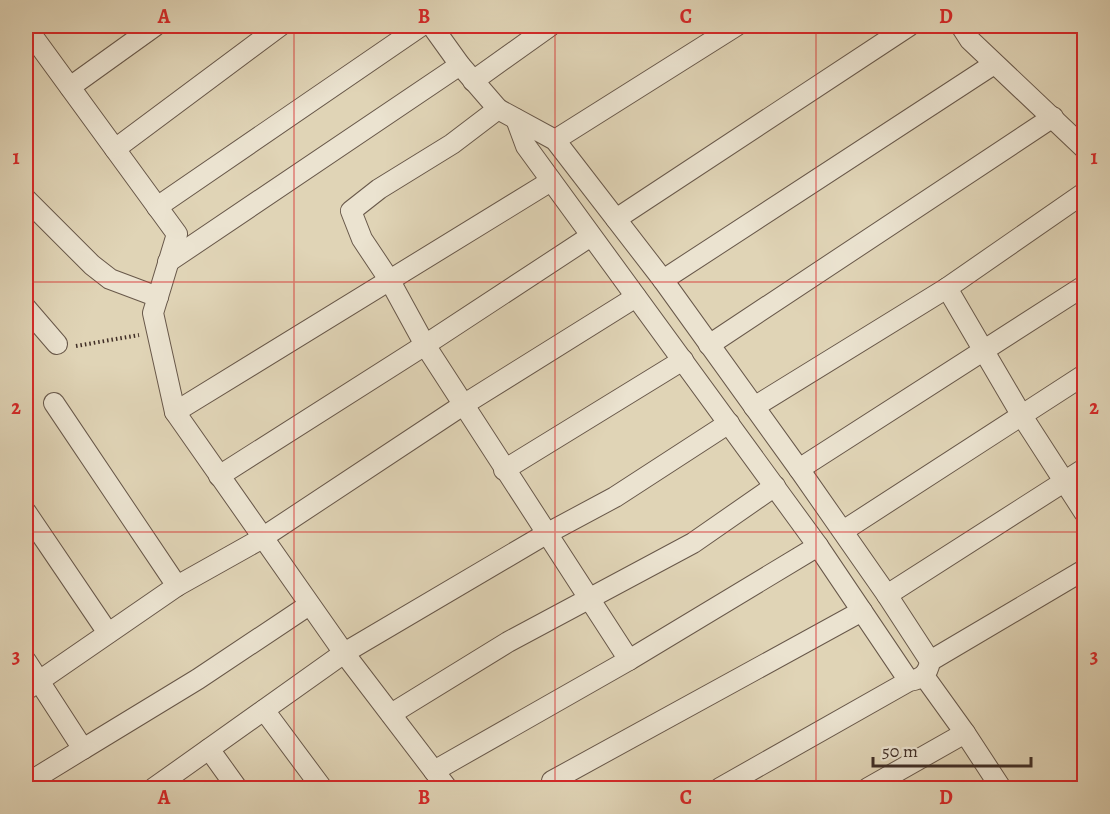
<svg xmlns="http://www.w3.org/2000/svg" width="1110" height="814" viewBox="0 0 1110 814" font-family="Alegreya,serif">
  <rect width="100%" height="100%" fill="#e0d4b6"/>
  <filter id="stains"><feTurbulence type="fractalNoise" baseFrequency=".00333" numOctaves="4"/><feColorMatrix values="0 0 0 0 .2 0 0 0 0 .09 0 0 0 0 .02 0 0 0 .5 -.17"/></filter>
  <radialGradient id="worn" r=".72"><stop offset=".6" stop-color="#630" stop-opacity="0"/><stop offset="1" stop-color="#630" stop-opacity=".3"/></radialGradient>
  <g fill="none" stroke-linecap="round" stroke-linejoin="round">
    <g stroke="#68584a" stroke-width="22">
      <g id="minor">
        <path d="M432,26L460,65L498,109L555,140L663,280L799,469L887,595L930,661C928,674 922,679 909,681L720,788"/>
        <polyline points="961,26 970,40 1084,148"/>
        <polyline points="26,27 177,234 153,313 175,412 344,653 447,788"/>
        <polyline points="473,81 550,26"/>
        <polyline points="70,87 155,26"/>
        <polyline points="498,109 452,144 379,189 351,211 362,239 390,281 425,345 629,660"/>
        <polyline points="516,119 526,146 818,546 909,681"/>
        <polyline points="555,140 736,26"/>
        <polyline points="115,149 280,26"/>
        <polyline points="26,199 92,265 110,279 158,297"/>
        <polyline points="157,207 421,26"/>
        <polyline points="616,219 909,26"/>
        <polyline points="168,262 460,65"/>
        <polyline points="663,280 994,64"/>
        <polyline points="947,288 1022,416 1084,512"/>
        <polyline points="26,308 57,344"/>
        <polyline points="709,345 1053,117"/>
        <polyline points="54,403 177,586"/>
        <polyline points="754,407 947,288 1084,193"/>
        <polyline points="175,412 551,181"/>
        <polyline points="799,469 1084,286"/>
        <polyline points="504,470 683,360"/>
        <polyline points="219,476 425,345 591,236"/>
        <polyline points="26,512 108,633"/>
        <polyline points="843,531 1084,375"/>
        <polyline points="887,595 1084,469"/>
        <polyline points="26,661 83,749 198,679 309,605"/>
        <polyline points="930,661 1084,570"/>
        <polyline points="924,676 965,733 1001,788"/>
        <polyline points="26,690 177,586 259,540 463,405 636,297"/>
        <polyline points="264,710 322,788"/>
        <polyline points="391,714 508,642 693,543 775,486"/>
        <polyline points="209,749 237,788"/>
        <polyline points="434,771 629,660 818,546"/>
        <polyline points="552,781 862,611"/>
        <polyline points="26,784 83,749"/>
        <polyline points="154,788 344,653 546,534 615,497 729,423"/>
        <polyline points="868,788 965,733"/>
      </g>
    </g>
    <polyline stroke="#402e26" stroke-width="4" stroke-dasharray="1.5 3" stroke-linecap="butt" points="76,346 139,335"/>
    <use href="#minor" stroke="#ebe3d0" stroke-width="20"/>
  </g>
  <path fill="none" stroke="#d62828" stroke-width="1.5" stroke-opacity="0.55" d="M294,26V788M555,26V788M816,26V788M26,282H1084M26,532H1084"/>
  <rect width="1110" height="814" fill="none" stroke="#e0d4b6" stroke-width="66"/>
  <path d="M873 757v9h158v-9" fill="none" stroke="#402e26" stroke-width="3"/>
  <text x="882" y="757" font-size="18" fill="#402e26" stroke="#ebe3d0" stroke-width="4.5" paint-order="stroke">50 m</text>
  <rect x="33" y="33" width="1044" height="748" fill="none" stroke="#d62828" stroke-width="2"/>
  <g font-size="20" text-anchor="middle" font-weight="bold" fill="#d62828">
    <text x="164" y="23">A</text>
    <text x="424" y="23">B</text>
    <text x="686" y="23">C</text>
    <text x="946" y="23">D</text>
    <text x="16" y="164">1</text>
    <text x="1094" y="164">1</text>
    <text x="16" y="414">2</text>
    <text x="1094" y="414">2</text>
    <text x="16" y="663">3</text>
    <text x="1094" y="663">3</text>
    <text x="164" y="804">A</text>
    <text x="424" y="804">B</text>
    <text x="686" y="804">C</text>
    <text x="946" y="804">D</text>
  </g>
  <rect width="100%" height="100%" filter="url(#stains)"/>
  <rect width="100%" height="100%" fill="url(#worn)"/>
</svg>
